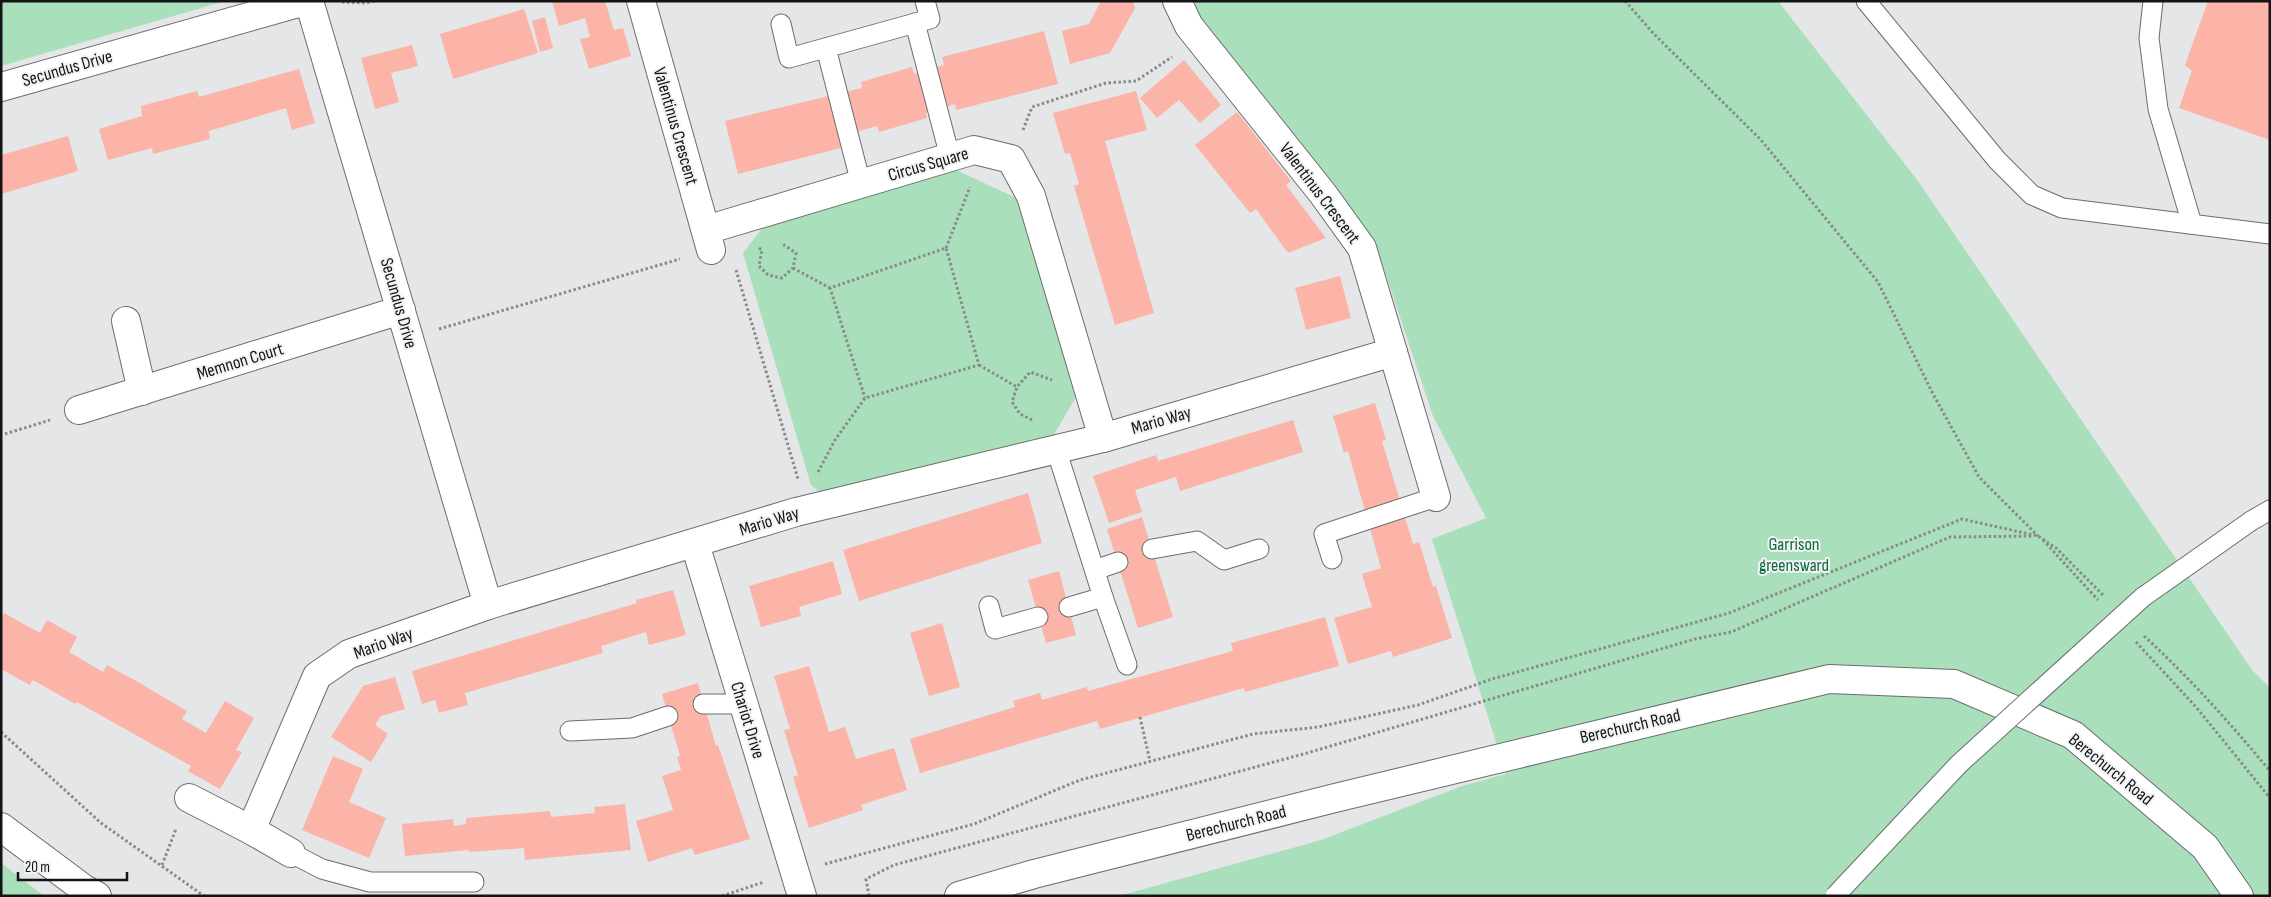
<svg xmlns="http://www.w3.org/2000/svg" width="2271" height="897" viewBox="0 0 2271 897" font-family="'Sofia Sans Condensed',sans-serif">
  <rect width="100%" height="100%" fill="#e4e6e7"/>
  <g fill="#a9dfba">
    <polygon points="1,1 225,1 1,66"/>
    <polygon points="1192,1 1778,1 1918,181 2252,670 2270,688 2270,896 1119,896 1321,840 1462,786 1506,774 1432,539 1486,518 1433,416 1377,248 1281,117 1202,22"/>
    <polygon points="954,169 1025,202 1079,392 1050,441 836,506 811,485 743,253 764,226"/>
    <polygon points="1,863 44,896 1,896"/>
  </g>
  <g fill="#fbb4a7">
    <polygon points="552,1 605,1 614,30 623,28 631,56 589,69 580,39 590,37 585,18 559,26"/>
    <polygon points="1101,1 1133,1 1135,8 1110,53 1070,64 1062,31 1089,24"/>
    <polygon points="2208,1 2270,1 2270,140 2179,108 2192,71 2185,65"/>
    <polygon points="524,9 538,53 453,79 440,34"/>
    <polygon points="545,17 553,48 540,52 532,21"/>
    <polygon points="1044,31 1058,84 956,110 955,104 926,113 927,118 879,132 877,126 838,137 841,148 738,174 725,121 862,88 861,82 912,67 914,74 944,65 942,57"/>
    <polygon points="412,45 418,66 391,73 399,102 375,109 361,58"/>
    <polygon points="1184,60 1221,105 1200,123 1179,100 1157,118 1140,98"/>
    <polygon points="299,69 315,123 292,130 286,108 209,131 210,139 153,154 152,148 108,160 99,129 142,116 141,106 197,91 199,97"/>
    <polygon points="1136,91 1147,130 1105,141 1154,313 1115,325 1074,186 1079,184 1070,153 1065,154 1053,113"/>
    <polygon points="1237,112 1291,181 1286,185 1326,238 1288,253 1256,209 1250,213 1195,145"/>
    <polygon points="68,136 78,171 1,194 1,155"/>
    <polygon points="1340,276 1351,318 1306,330 1295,288"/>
    <polygon points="1375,403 1386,440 1382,441 1413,544 1419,542 1433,587 1436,586 1452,638 1393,657 1391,651 1348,664 1334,618 1372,607 1362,574 1381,568 1348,451 1344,453 1333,416"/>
    <polygon points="1293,420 1303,452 1180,491 1176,477 1135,490 1142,512 1109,523 1093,476 1156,455 1158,461"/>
    <polygon points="1028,493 1042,543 859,601 843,550"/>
    <polygon points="1142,517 1173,617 1138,628 1107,529"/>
    <polygon points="833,561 842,594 799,607 801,616 761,627 749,586"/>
    <polygon points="1059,571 1076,635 1046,643 1028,580"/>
    <polygon points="673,590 686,635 649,645 646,632 601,646 603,653 465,693 468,705 439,713 435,700 422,704 412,671 637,603 636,600"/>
    <polygon points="4,613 40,633 47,620 77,637 69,652 103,672 107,665 138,682 187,711 182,719 206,733 225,701 254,718 236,750 242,752 220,789 188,771 191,766 77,702 75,704 33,680 30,685 1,669 1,619"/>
    <polygon points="1325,617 1339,666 1245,692 1244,688 1100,729 1097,721 920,773 910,739 1015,707 1013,701 1040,693 1042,700 1087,687 1088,691 1233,651 1231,643"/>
    <polygon points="942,623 960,687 929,696 910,633"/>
    <polygon points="809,666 829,732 845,727 856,759 894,748 907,790 861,805 863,810 809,828 793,777 798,775 784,730 790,729 774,676"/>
    <polygon points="395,677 405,709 381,716 375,725 388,734 371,762 331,737 363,686"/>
    <polygon points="698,683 716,746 718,745 750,839 695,855 692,848 648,862 636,821 673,810 662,776 681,770 677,757 680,756 662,694"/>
    <polygon points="333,756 363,769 349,802 386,818 369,858 302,830"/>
    <polygon points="625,804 631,850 525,860 524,848 469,852 469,850 405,856 402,824 453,819 454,826 466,824 466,818 550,811 551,817 595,813 594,807"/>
  </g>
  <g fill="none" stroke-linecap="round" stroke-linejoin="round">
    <g stroke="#6b6c6e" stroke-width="21">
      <g id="lane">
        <polyline points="1866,1 1997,160 2032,195 2062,208 2270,234"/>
        <polyline points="2153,1 2149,38 2158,109 2192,224"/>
        <polyline points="915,23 950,157"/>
        <polyline points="781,24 789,58 930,19 925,1"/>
        <polyline points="826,48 861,184"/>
        <polyline points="1056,449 1103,597 1069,607"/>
        <polyline points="2251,521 2270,510"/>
        <polyline points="1152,549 1197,541 1224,560 1259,549"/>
        <polyline points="1332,559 1324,534 1436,497"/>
        <polyline points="1095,570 1118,562"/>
        <polyline points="1103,597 1127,665"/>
        <polyline points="989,606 995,629 1038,617"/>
        <polyline points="703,704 743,704"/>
        <polyline points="570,731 632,728 668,716"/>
        <polyline points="291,853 322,869 370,882 474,882"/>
      </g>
    </g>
    <g stroke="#6b6c6e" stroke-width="30">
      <g id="street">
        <polyline points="309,1 488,605"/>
        <polyline points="641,1 711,250"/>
        <polyline points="1177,1 1189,26 1323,194 1362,248 1436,497"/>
        <polyline points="1,87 305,1"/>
        <polyline points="706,230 974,150 1011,159 1031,196 1103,438"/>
        <polyline points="126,321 142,391"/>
        <polyline points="79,410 401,310"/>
        <polyline points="695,544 802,896"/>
        <polyline points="189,798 251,830"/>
        <polyline points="291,853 251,830 317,676 349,654 488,605 796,512 1103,438 1393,352"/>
      </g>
    </g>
    <g stroke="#6b6c6e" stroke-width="30">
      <g id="secondary">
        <polyline points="1,827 84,889 97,896"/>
        <polyline points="959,896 1034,874 1335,798 1829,679 1954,684 2073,735 2205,847 2239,896"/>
      </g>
    </g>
    <g stroke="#888a8b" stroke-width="3" stroke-dasharray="2.5 2.5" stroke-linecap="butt">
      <polyline points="1625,1 1654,34 1761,140 1878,282 1933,394 1979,477 2038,536"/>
      <polyline points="342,2 366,3 374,1"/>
      <polyline points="1023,130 1032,107 1106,83 1136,81 1172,57"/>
      <polyline points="759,248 762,250 759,266 768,275 782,278 793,268 796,253 781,243"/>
      <polyline points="946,248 970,187"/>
      <polyline points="793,268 830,288"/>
      <polyline points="736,270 798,479"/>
      <polyline points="439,329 680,259"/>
      <polyline points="979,365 1017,387"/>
      <polyline points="1032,420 1020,414 1012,402 1017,387 1030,372 1052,380"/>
      <polyline points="5,434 50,420"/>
      <polyline points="818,472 835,440 865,398 979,365 946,248 830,288 865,398"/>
      <polyline points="2043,540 2098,600"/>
      <path d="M2144,636C2190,678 2230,723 2270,771"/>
      <polyline points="2136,642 2196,707 2270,798"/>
      <polyline points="1140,717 1150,761"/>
      <polyline points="1,732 101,823 204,896"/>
      <polyline points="825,864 974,824 1080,780 1129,767 1253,734 1318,727 1418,705 1492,679 1729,613 1962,519 2038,536 2056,548 2104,596"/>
      <polyline points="162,865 176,829"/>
      <polyline points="722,896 764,882"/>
      <polyline points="869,896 866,879 894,865 1307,753 1695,639 1731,632 1950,537 2033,536"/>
    </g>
    <use href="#lane" stroke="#fff" stroke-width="19"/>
    <use href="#street" stroke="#fff" stroke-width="28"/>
    <use href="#secondary" stroke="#fff" stroke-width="28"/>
    <g stroke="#6b6c6e" stroke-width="21" stroke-linecap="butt">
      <polyline id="lane-bridge" points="1835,896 1959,764 2143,597 2251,521"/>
    </g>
    <use href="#lane-bridge" stroke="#fff" stroke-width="19"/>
  </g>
  <g text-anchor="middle" stroke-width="4" stroke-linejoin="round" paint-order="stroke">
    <g font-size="18" fill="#141415" stroke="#f1f3f4">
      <text transform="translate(67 68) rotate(-16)" y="6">Secundus Drive</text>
      <text transform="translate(676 126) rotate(74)" y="6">Valentinus Crescent</text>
      <text transform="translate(928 164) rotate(-16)" y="6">Circus Square</text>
      <text transform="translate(1320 193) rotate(53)" y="6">Valentinus Crescent</text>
      <text transform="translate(399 303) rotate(74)" y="6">Secundus Drive</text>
      <text transform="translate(240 361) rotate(-17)" y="6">Memnon Court</text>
      <text transform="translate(1161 420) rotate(-16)" y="6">Mario Way</text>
      <text transform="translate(769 521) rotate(-17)" y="6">Mario Way</text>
      <text transform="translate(383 643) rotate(-20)" y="6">Mario Way</text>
      <text transform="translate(748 720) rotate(73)" y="6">Chariot Drive</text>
      <text transform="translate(1630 726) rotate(-13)" y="6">Berechurch Road</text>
      <text transform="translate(2111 769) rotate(39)" y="6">Berechurch Road</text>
      <text transform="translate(1236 823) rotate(-14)" y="6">Berechurch Road</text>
    </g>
    <g font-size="18" fill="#0c693b" stroke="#f1f3f4">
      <text x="1794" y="550">Garrison<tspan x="1794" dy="21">greensward</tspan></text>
    </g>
  </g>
  <rect width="2271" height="897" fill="none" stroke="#141415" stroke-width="5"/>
  <path d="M18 872v8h109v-8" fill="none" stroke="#141415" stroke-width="2.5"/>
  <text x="25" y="872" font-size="15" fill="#141415" stroke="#f1f3f4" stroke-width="4" paint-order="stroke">20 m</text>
</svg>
